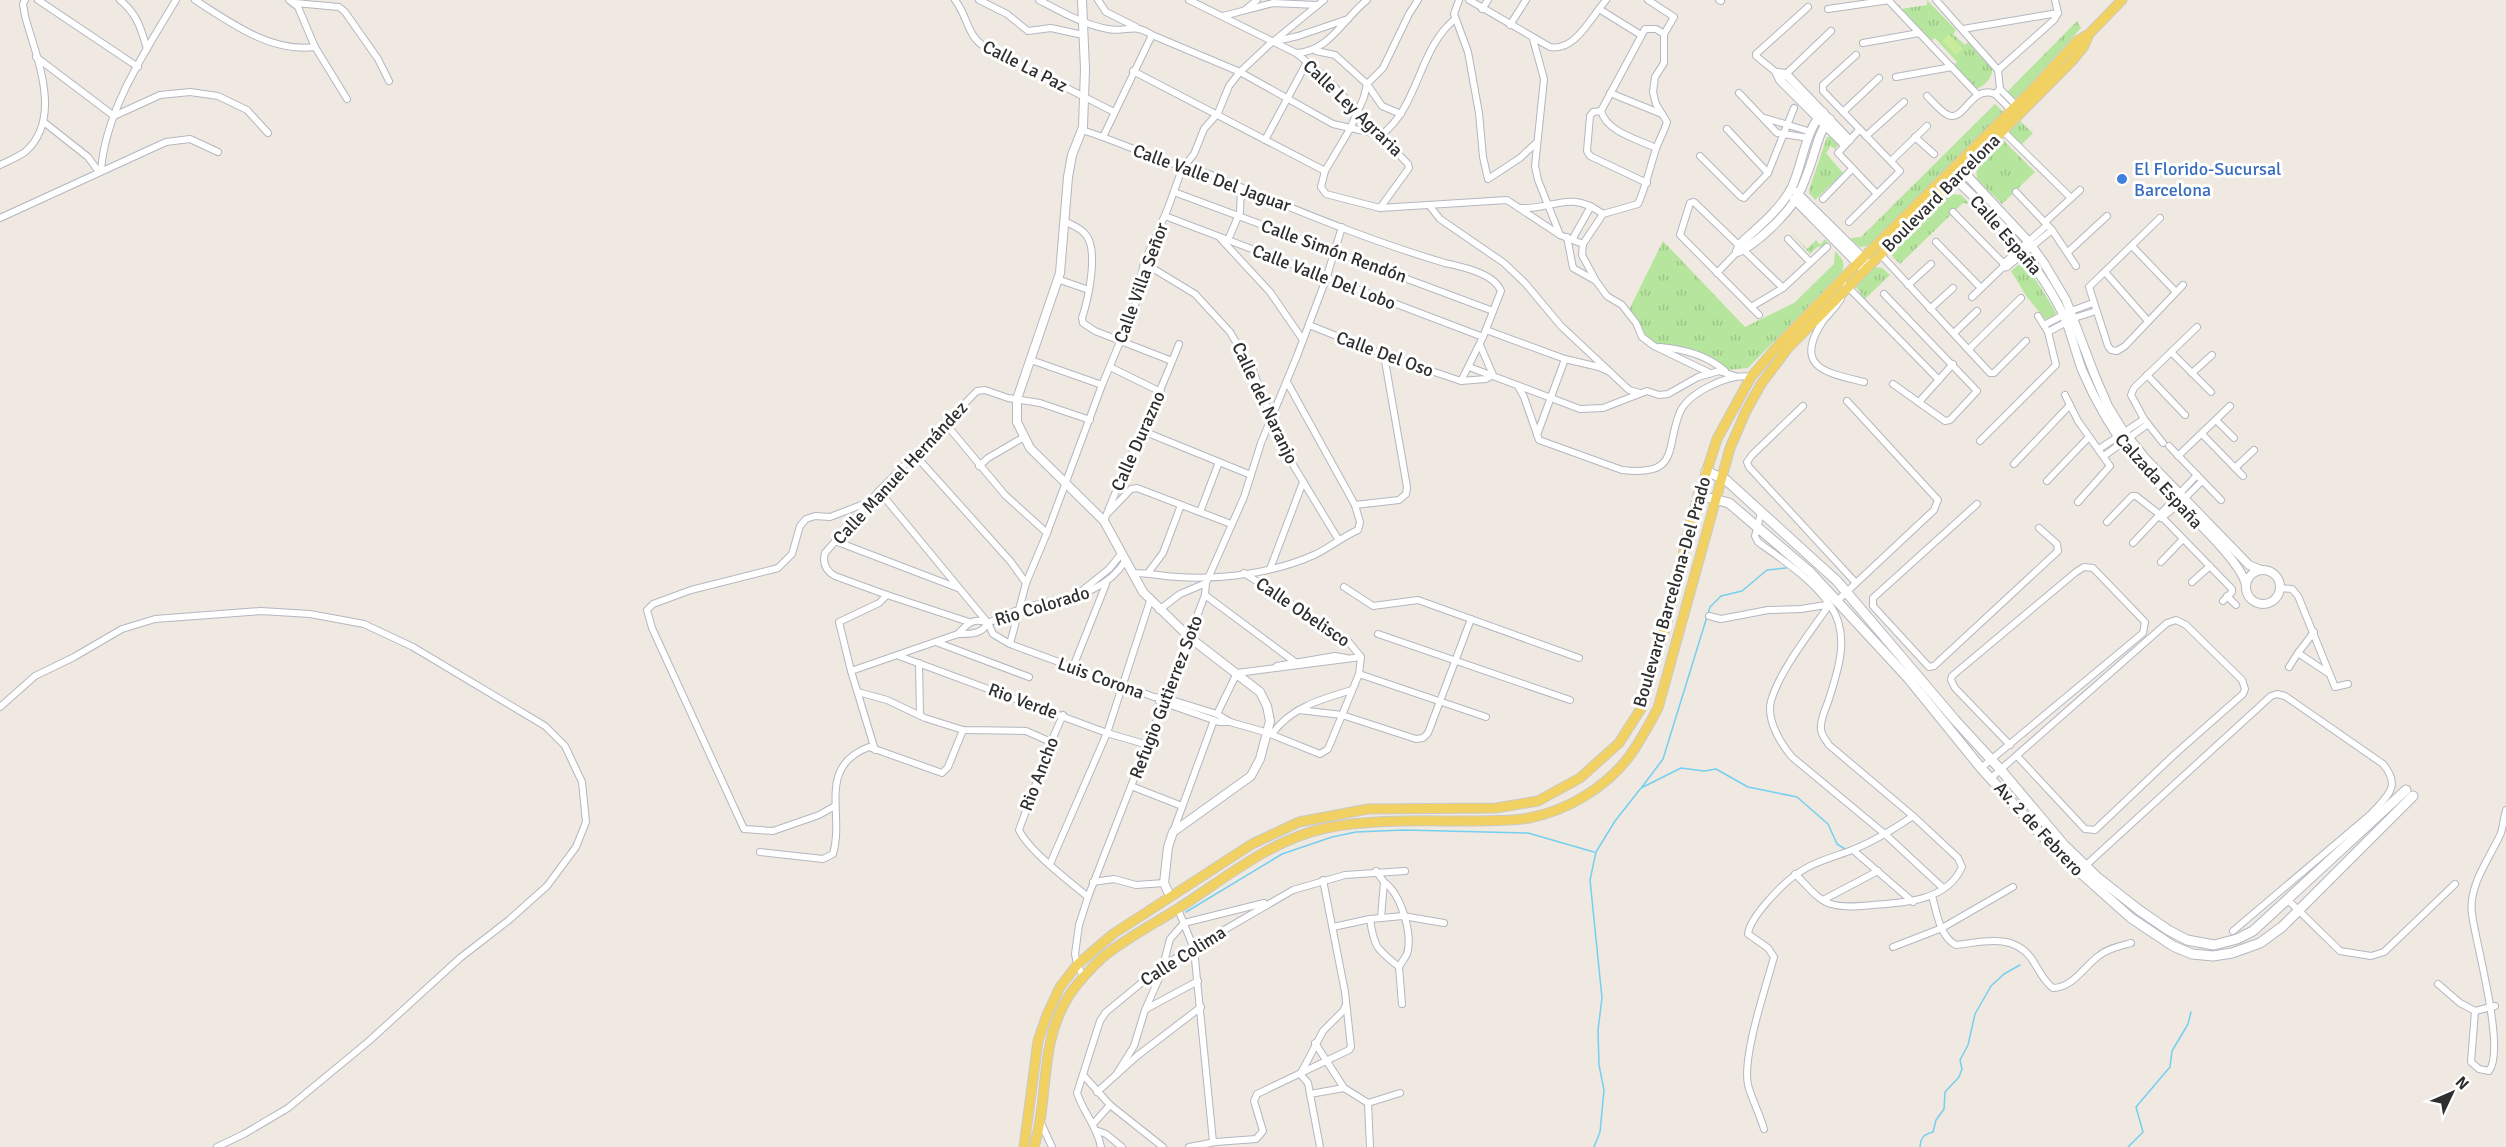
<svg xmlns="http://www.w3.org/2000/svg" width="2506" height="1147" viewBox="0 0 2506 1147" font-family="Signika,sans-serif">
  <defs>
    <pattern id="grass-tufts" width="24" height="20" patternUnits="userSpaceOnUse" patternTransform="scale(1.5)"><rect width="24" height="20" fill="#b6e59e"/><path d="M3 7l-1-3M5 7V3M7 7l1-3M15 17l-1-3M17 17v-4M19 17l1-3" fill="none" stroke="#9dc588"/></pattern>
  </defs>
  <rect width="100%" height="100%" fill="#efe9e1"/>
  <g fill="url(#grass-tufts)">
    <path d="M1927,0L1956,30L1953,34L1965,45L1968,42L1992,69C1993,78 1984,86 1976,89L1954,66L1957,62L1935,38L1931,41L1897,6L1900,5L1901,9L1927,5Z"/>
    <polygon points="2077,21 2081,28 2018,98 2014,99 2007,92"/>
    <polygon points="1995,104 2003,112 1868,246 1860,247 1852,240 1851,238 1861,237"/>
    <polygon points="2020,121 2033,133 2021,145 2009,132"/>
    <polygon points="1827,137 1832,137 1839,144 1835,149 1831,146 1826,153 1843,173 1815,200 1809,193 1810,187"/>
    <polygon points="2002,139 2035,172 2002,204 1977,179 1976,166"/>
    <polygon points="1949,194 1961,195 1970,204 1963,203 1900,264 1892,256 1893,248"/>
    <polygon points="1790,231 1807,249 1816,240 1820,245 1825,239 1828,242 1822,249 1818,246 1810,254"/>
    <path d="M1663,241L1745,327L1794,303L1834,264L1835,251C1842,259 1846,262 1842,272L1748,368L1727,370L1701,356L1654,346L1642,337L1628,312Z"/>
    <polygon points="2018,265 2027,266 2054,309 2056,314 2052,319 2046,320 2027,297 2011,271"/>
    <polygon points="1874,267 1882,268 1890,275 1865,299 1856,287"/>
  </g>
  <polygon fill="#c9ec9a" points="1949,34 1963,49 1956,55 1942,41"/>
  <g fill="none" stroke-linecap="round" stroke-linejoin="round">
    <g stroke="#75cff0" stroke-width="1.5">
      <polyline points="1642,787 1663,759 1710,607 1721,596 1742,591 1767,570 1786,568"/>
      <polyline points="1186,912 1282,854 1332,837 1356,832 1404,830 1528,833 1594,852"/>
      <polyline points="1594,1147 1600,1132 1604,1090 1599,1065 1598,1030 1602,998 1590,880 1596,852 1615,821 1641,788 1681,768 1704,771 1716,769 1748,787 1797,797 1828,824 1837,844 1845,849"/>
      <path d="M1920,1147C1921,1137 1923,1135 1933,1132L1936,1120L1944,1109L1945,1092L1959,1077L1962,1069L1960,1060L1968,1045L1975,1014L1991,986L2004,974L2020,965"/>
      <polyline points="2128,1147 2143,1132 2136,1107 2170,1067 2172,1051 2188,1024 2191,1012"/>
    </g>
    <g stroke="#b4b7c1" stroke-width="8">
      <g id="minor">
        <polyline points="38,0 138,67"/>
        <path d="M120,0C137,14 141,28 147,49"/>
        <path d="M195,0C231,23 271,53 315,47"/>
        <polyline points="289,0 298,7 315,47 347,99"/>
        <path d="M955,0C967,15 967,34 982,45L1114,112"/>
        <polyline points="979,0 1007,14 1028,31 1051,28 1083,35"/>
        <path d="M1039,0C1060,11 1084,25 1108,29C1127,33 1133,22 1152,35L1240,72L1333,124L1381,135C1419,107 1418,49 1455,19"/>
        <polyline points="1098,0 1106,12 1136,27"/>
        <path d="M1189,0L1296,53C1329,52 1343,19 1367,0"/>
        <path d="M1418,0L1409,14L1383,68L1367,84L1364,97L1350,129L1325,171L1321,187L1326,194L1380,208L1507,200L1560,235L1583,244L1603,214L1638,204C1646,186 1650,167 1656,149C1659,140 1664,132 1667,122L1656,104L1653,92L1655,77L1664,63V34L1656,29H1645L1601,111C1607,132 1637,139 1656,148"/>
        <polyline points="1459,0 1454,14 1468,52 1479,113 1483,157 1488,179 1520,158 1535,144"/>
        <path d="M1469,0L1550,47C1572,51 1587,25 1599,9L1641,35"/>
        <polyline points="1648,0 1674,17 1664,34"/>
        <polyline points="1719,0 1721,1"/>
        <polyline points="1888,0 1977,94"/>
        <polyline points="1936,0 1998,70"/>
        <polyline points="295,3 339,7 345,12 378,59 389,81"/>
        <polyline points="1246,9 1257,0"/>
        <polyline points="1482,9 1488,0"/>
        <polyline points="1599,9 1606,0"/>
        <polyline points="1828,9 1890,0"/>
        <polyline points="1223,16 1273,3 1317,5"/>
        <polyline points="1510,25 1526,0"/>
        <polyline points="1963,29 2058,13"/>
        <polyline points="1533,39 1544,79 1535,166 1538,180 1560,235"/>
        <polyline points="1275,40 1324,0"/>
        <polyline points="1863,43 1919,33"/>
        <polyline points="1316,51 1335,55 1367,84 1382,106 1401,114"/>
        <polyline points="1296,53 1323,75 1408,164 1409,168 1380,208"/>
        <polyline points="36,57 114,116 160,95 190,92 218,96 247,110 268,133"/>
        <polyline points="1133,71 1325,171"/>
        <polyline points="1777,73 1756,56 1756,54 1808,7"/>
        <polyline points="1783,77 1831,31"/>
        <polyline points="1896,77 1952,67"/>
        <polyline points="2000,89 2018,107"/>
        <polyline points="1610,93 1662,114"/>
        <polyline points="1739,93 1777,133 1809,138"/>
        <polyline points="1995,94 2013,112"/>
        <path d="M1927,96C1933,102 1941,112 1948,115C1964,123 1971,84 1995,94L2000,89L1998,70L2054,20L2058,13L2055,0"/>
        <polyline points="1601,111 1593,112 1590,116 1587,151 1590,156 1647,183"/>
        <polyline points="1843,112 1879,78"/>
        <polyline points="1765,118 1811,132"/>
        <polyline points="45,123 88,157 99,172"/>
        <polyline points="1727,129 1768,173"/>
        <path d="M1082,130C1124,143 1163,164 1206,173C1285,205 1363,239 1445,263C1462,267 1494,273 1501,291L1483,337L1461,381"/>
        <polyline points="1859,130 1838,153 1876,193"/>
        <polyline points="2003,131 2071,198"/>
        <polyline points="1866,136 1904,102"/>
        <polyline points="1103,137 1152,35"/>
        <polyline points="1915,137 1934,154"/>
        <polyline points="1265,140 1307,62"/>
        <polyline points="1700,156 1741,197 1744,198 1768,173 1794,108"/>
        <polyline points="1892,160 1927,126"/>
        <path d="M0,165C8,161 18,157 25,152C64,118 36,57 25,16L23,4L25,0"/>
        <path d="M101,170C106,109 145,52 176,0"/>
        <polyline points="1174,192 1493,311"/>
        <polyline points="2016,192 2052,230 2076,266"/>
        <polyline points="1823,199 1852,169"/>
        <polyline points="1429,205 1440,219 1504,263 1525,283 1561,326 1610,372"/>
        <path d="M1520,208C1555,210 1568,189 1603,214"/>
        <polyline points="1953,212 2007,267"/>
        <polyline points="1165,216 1483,337"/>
        <polyline points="0,218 166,142 190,139 218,152"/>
        <polyline points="2160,218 2089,287 2108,346 2111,350 2117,351 2125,346 2183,285"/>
        <path d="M1066,222C1072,225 1081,228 1086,235C1099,251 1088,300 1082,318L1083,323L1095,331L1172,361"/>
        <polyline points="1849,222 1900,171 1823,91 1823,85 1856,55"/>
        <polyline points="2045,222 2080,190"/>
        <polyline points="1567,237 1573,268 1596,281 1607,296 1622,305 1636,323 1642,337 1654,346 1710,373"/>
        <polyline points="1220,238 1270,292 1303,340"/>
        <polyline points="1788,239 1810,262"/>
        <polyline points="1228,240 1240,212 1241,188"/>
        <polyline points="1572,240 1591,206"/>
        <polyline points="1936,242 1981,288"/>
        <polyline points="1583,244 1582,255 1596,281"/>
        <polyline points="2132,246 2176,292"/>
        <polyline points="2068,252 2107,216"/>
        <polyline points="1880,254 1990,373 1994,373 2026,341"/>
        <polyline points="1144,263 1195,294 1230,332 1253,371 1284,450 1338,539"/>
        <polyline points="2003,264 2047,225"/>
        <polyline points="2105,272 2148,321"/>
        <polyline points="1717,273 1737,252"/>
        <polyline points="1057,279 1089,290"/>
        <polyline points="1846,285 1939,380"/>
        <polyline points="1908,285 1931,264"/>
        <polyline points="1884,294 1977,391 1950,420 1945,421 1893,384"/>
        <polyline points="1972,297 2002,268 2007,267 2052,230"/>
        <path d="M1841,299C1836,307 1829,314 1823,321C1792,368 1827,373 1864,382"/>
        <polyline points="1751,307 1783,288 1827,247"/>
        <polyline points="1930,309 1953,288"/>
        <polyline points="1759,315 1680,235 1690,203 1694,202 1783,288"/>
        <polyline points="1309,325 1384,355 1461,381 1486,379 1493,375 1480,345"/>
        <polyline points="2044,325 2071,311 2093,303"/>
        <polyline points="1486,330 1565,359 1599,367 1610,372 1629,390 1640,393"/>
        <polyline points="2048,332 2074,318 2096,311"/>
        <polyline points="1954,333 1977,311"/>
        <path d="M1660,347C1684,349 1707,355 1725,371"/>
        <polyline points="1969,349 2021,298"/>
        <polyline points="2171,352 2211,392"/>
        <polyline points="1031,360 1102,385"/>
        <polyline points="1110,367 1161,392"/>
        <polyline points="1469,367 1580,409 1603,408 1647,391 1659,395 1668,394 1698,377 1719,371 1735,376"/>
        <polyline points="2192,373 2212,355"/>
        <polyline points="2147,375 2185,415"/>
        <path d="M1518,386L1524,397L1539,440L1622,470C1681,477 1665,447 1680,412C1689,392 1730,373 1751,377"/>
        <polyline points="2065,395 2078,421 2110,466 2078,502"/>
        <polyline points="1919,402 1953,364"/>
        <polyline points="1803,406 1752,455 1747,462 1749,467 1856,583"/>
        <polyline points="2216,420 2234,438"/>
        <polyline points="945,423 1005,495 1047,533"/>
        <polyline points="1143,431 1251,475"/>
        <polyline points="2202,434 2243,476"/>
        <polyline points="1537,435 1565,359"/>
        <polyline points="1980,441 2056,365 2048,332 2038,316"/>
        <polyline points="2163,443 2144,419 2131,395 2134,388 2197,327"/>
        <polyline points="2169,446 2221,500"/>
        <polyline points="2099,449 2144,419"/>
        <polyline points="915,455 1011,562 1026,583"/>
        <polyline points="2104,456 2148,424"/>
        <polyline points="2178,456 2230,406"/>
        <polyline points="2014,464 2070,405"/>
        <polyline points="979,466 988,458 1024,437"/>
        <polyline points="2235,468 2254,450"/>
        <polyline points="2047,481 2089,437"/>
        <polyline points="879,491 988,623 993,634 1010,644 1154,697 1165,698 1217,714 1230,722 1265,732 1320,754 1328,749 1359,674 1361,657 1347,640 1244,573"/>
        <polyline points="1977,504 1873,598 1873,606 1929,667 1934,666 2058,551 2057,544 2039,528"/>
        <polyline points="1355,505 1399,500 1406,494 1407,487 1384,355"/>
        <polyline points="1109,512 1131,489 1137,488 1231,524"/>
        <polyline points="1200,512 1219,462"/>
        <path d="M1761,513L1755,536L1758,542C1783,560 1813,580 1830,605C1851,635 1838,671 1828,702C1825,710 1820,720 1821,729C1821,735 1826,740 1829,745L1913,816L1958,858L1962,867C1947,901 1904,903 1873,905C1859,906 1844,908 1831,904C1818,901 1805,883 1795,874"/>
        <polyline points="2161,518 2178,505 2202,481"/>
        <path d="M1104,521C1127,461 1156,404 1179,344"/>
        <polyline points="2107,522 2132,496 2136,496 2159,514 2232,589 2232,592 2223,601"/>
        <polyline points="835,541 958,588"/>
        <polyline points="2133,543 2197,475"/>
        <polyline points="2161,562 2183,539"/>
        <polyline points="1270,569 1303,482"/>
        <path d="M1132,573C1148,573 1163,576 1178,577C1221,580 1274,573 1314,555C1329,548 1342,537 1358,530L1360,522L1355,505L1287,382"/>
        <polyline points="1148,573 1163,553 1181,505"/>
        <polyline points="2192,582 2210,566"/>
        <polyline points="1344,587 1373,606 1418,600 1579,658"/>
        <polyline points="2280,588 2292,589 2298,596 2335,687 2348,684"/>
        <polyline points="1079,593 1109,569 1122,553"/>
        <polyline points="1205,595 1295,662"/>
        <polyline points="2227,596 2236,605"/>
        <polyline points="1838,600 1934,510 1938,500 1847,401"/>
        <polyline points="1159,610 1180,594 1206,583"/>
        <path d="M1709,616L1721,619L1768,610L1801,609L1826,605L1827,608C1809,634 1779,672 1771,701C1766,720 1781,744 1792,757L1886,835L1943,888"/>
        <path d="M969,622L887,595L835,576C826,571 822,564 825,553L879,491L977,391L985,390L1008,398L1040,403L1090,420"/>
        <polyline points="2314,632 2298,653 2328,673"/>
        <path d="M958,634C970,634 981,635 988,623"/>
        <polyline points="1378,634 1570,700"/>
        <polyline points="936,642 1029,677"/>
        <polyline points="1010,644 1026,583 1047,533 1102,385 1135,306 1144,263 1168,208 1182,169 1194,154 1204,129 1218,113 1229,86 1240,72 1272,42 1298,36 1348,19"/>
        <polyline points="899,656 1107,733 1148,745"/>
        <polyline points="919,663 920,715"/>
        <polyline points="1277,666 1335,656 1346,658"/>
        <polyline points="1073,667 1106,584"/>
        <polyline points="2289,667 2298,653"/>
        <path d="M851,671L958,634C967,624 973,617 988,623C998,619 1008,613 1018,610C1059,596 1101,600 1126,560"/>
        <polyline points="1359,674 1486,717"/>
        <polyline points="858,692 887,700 925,718 963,730 1026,731 1051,742"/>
        <polyline points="1159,701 1219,722 1230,722"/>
        <polyline points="0,707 35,676 74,657 122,629 155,619 261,611 310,614 364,624 413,647 545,726 565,746 582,782 586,822 576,847 547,886 509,920 460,958 369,1041 288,1108 244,1134 217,1147"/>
        <polyline points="1299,710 1342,715 1416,739 1423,738 1428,733 1471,619"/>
        <polyline points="1217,714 1237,673 1361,657"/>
        <path d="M1063,715L1051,742L1019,830C1029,851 1069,881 1088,897"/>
        <path d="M1272,734C1290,708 1321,699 1352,690"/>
        <polyline points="875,750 851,671 839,622 879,603 887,595"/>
        <polyline points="1981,768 2143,633 2145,622 2093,568 2084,567 2076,572 1952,676 1951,680 1955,688 2010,745"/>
        <polyline points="1991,778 2167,623 2176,620 2186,625 2242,680 2245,689 2243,694 2175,754 2095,830 2085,829 2017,756"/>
        <polyline points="1131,786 1182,806"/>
        <polyline points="835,806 819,815 773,831 744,829 652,628 647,610 653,604 691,590 778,568 792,554 800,526 806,519 815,516 830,517 869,502"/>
        <polyline points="1173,832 1214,720"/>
        <polyline points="1853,850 1913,902"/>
        <path d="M760,852L823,859L833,854C845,814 816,767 869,747L942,773L948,767L963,730"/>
        <polyline points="1050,864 1107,733 1150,601"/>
        <path d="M2084,867L2271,696L2277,694L2285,696L2383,764C2402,787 2387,796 2371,814L2233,931"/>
        <polyline points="1376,871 1384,882 1381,918"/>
        <polyline points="1093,882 1114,879 1136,885 1164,883"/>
        <path d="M1384,882C1401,894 1413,934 1407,954C1405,958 1401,963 1399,967"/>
        <path d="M1932,896C1937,912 1939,936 1956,945C1983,942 2013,933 2031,958C2039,969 2042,980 2053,988C2073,988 2085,965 2100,955C2109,948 2120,946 2131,943"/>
        <polyline points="1823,900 1878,871"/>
        <polyline points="2288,900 2340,951 2371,956 2384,952 2455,884"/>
        <polyline points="1178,909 1194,949 1213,1142"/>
        <path d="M1370,919C1374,948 1377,949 1399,967L1402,1004"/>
        <polyline points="1333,927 1370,919 1403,916 1444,923"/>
        <polyline points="1893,947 1942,928 2013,887"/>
        <polyline points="1084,977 1077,965 1075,954 1079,925 1088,897 1189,637 1205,595 1206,583 1244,497 1261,443 1297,356 1326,279 1342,227"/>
        <polyline points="2438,984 2460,1003 2475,1011 2495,1006"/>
        <polyline points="1146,1009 1198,981"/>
        <path d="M2475,1011L2471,1062L2479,1069L2489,1071C2506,1049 2476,945 2472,914C2468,885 2490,858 2501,833C2503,826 2504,817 2506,810"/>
        <polyline points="1315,1043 1344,1088 1368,1103 1370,1147"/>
        <polyline points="1301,1073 1323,1031 1343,1011 1346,1005"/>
        <polyline points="1300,1074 1308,1083 1320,1147"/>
        <polyline points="1116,1075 1134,1046 1145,1010 1161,974 1170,939 1184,923 1264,903"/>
        <polyline points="1084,1076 1110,1105 1163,1147"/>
        <polyline points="1097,1092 1137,1056 1201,1007"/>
        <polyline points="1310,1094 1344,1088"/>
        <polyline points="1368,1103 1400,1093"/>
        <polyline points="1041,1123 1052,1147"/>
        <polyline points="1093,1124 1110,1105"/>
        <path d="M1764,1129C1760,1115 1751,1097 1748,1085C1742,1056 1766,987 1774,957L1768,948L1748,934C1750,917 1782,884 1797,874C1813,862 1834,857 1852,850C1875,841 1894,829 1913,816"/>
        <polyline points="1098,1131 1106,1134 1122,1147"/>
        <path d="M1101,1147C1097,1126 1084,1114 1077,1093L1100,1021L1106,1012L1162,966L1293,890L1345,875L1405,871"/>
        <polyline points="1189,1147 1216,1142 1256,1139 1263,1131 1254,1101 1257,1094 1349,1050 1351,1047 1345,992 1323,880"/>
      </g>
    </g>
    <g stroke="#b4b7c1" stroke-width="10">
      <g id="tertiary">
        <polyline points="1082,0 1085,69 1083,127 1072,155 1068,177 1060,273 1017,399 1017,422 1030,448 1104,521 1143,592 1189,637 1260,692 1267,706 1270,721 1260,759 1251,776 1173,832 1168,847 1164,883 1170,896"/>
        <polyline points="1777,73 1786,74 1849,140"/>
        <polyline points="1777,73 1780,80 1844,144"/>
        <polyline points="1960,168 2028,241 2044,263 2066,300 2095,376 2108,406 2124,432 2146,459 2249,565 2261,570"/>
        <path d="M1952,176C1996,217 2036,260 2063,314C2071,331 2075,351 2082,370C2096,403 2113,432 2135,460C2159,488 2240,555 2246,585"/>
        <polyline points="1796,192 1866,261"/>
        <polyline points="1794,199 1861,267"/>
        <path d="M1737,252L1740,244C1757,228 1779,211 1791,189C1803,165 1804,132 1823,112"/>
        <path d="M1737,252C1755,246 1785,216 1795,200C1802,190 1806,177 1810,166C1816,150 1818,132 1830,119"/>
        <circle cx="2263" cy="587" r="17"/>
      </g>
    </g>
    <g stroke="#b4b7c1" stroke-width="11">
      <g id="secondary">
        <polyline points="1706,471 1726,480 1837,581 1955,720 2000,769 2064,845 2097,877 2139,910 2168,930 2187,940 2214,945 2237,939 2253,931 2406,790"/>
        <polyline points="1698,495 1729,503 1810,572 1908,678 1981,768 2056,851 2131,918 2173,946 2192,954 2213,956 2232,953 2260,943 2282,927 2413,796"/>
      </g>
    </g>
    <g stroke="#c9c9c9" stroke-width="11">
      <g id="primary">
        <polyline points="1024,1147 1038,1041 1047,1015 1060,987 1077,965 1113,934 1252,844 1299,822 1368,809 1496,808 1538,801 1580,778 1619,743 1642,707 1670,611 1691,520 1717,439 1751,377 1782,341 1863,258 2031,91 2077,41 2089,34 2122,0"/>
        <path d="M1034,1147C1050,1095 1038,1043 1070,994C1079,981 1091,968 1103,957C1126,938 1154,924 1179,908C1224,879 1272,839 1326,828C1372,819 1419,821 1466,821C1486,820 1509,822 1529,818C1566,811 1605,788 1628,758C1640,742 1649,725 1658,708L1730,448L1746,411L1761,384L1788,348L2072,61L2084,46L2089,34"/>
      </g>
    </g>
    <use href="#minor" stroke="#fff" stroke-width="6"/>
    <use href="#tertiary" stroke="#fff" stroke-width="8"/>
    <use href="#secondary" stroke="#fff" stroke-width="9"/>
    <use href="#primary" stroke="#f2d163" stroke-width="9"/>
  </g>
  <circle fill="#3f7fe0" stroke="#fff" stroke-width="2" cx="2122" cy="179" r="6"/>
  <g text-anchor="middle" stroke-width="6" stroke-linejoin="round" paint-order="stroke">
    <g font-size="18" fill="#2e2e2e" stroke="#fff">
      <text transform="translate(1025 66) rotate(27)" y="6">Calle La Paz</text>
      <text transform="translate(1353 108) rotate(44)" y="6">Calle Ley Agraria</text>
      <text transform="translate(1212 178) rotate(20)" y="6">Calle Valle Del Jaguar</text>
      <text transform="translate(1941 193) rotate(-45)" y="6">Boulevard Barcelona</text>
      <text transform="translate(2006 235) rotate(49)" y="6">Calle España</text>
      <text transform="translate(1334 251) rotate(20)" y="6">Calle Simón Rendón</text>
      <text transform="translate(1324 277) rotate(21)" y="6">Calle Valle Del Lobo</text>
      <text transform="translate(1141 283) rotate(-70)" y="6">Calle Villa Señor</text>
      <text transform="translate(1385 354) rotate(20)" y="6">Calle Del Oso</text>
      <text transform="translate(1265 403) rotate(65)" y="6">Calle del Naranjo</text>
      <text transform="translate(1138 441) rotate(-66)" y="6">Calle Durazno</text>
      <text transform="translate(900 473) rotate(-47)" y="6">Calle Manuel Hernández</text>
      <text transform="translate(2159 481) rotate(48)" y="6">Calzada España</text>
      <text transform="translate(1672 592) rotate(-74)" y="6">Boulevard Barcelona-Del Prado</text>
      <text transform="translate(1042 606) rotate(-17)" y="6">Rio Colorado</text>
      <text transform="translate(1303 612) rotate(34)" y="6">Calle Obelisco</text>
      <text transform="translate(1101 678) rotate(20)" y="6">Luis Corona</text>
      <text transform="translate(1166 697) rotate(-69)" y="6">Refugio Gutierrez Soto</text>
      <text transform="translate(1023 701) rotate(20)" y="6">Rio Verde</text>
      <text transform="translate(1039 774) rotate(-69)" y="6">Rio Ancho</text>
      <text transform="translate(2039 829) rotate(47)" y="6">Av. 2 de Febrero</text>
      <text transform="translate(1183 956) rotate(-32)" y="6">Calle Colima</text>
    </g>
    <g font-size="18" fill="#366cbe" stroke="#fff" text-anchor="start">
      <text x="2134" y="175">El Florido-Sucursal<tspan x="2134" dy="21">Barcelona</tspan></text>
    </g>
  </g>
  <g transform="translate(2452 1093) rotate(46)" stroke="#ffffff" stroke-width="4.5" paint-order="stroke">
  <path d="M0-4.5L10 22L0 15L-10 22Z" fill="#2e2e2e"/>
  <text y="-9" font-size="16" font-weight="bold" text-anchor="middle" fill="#2e2e2e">N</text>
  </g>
</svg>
